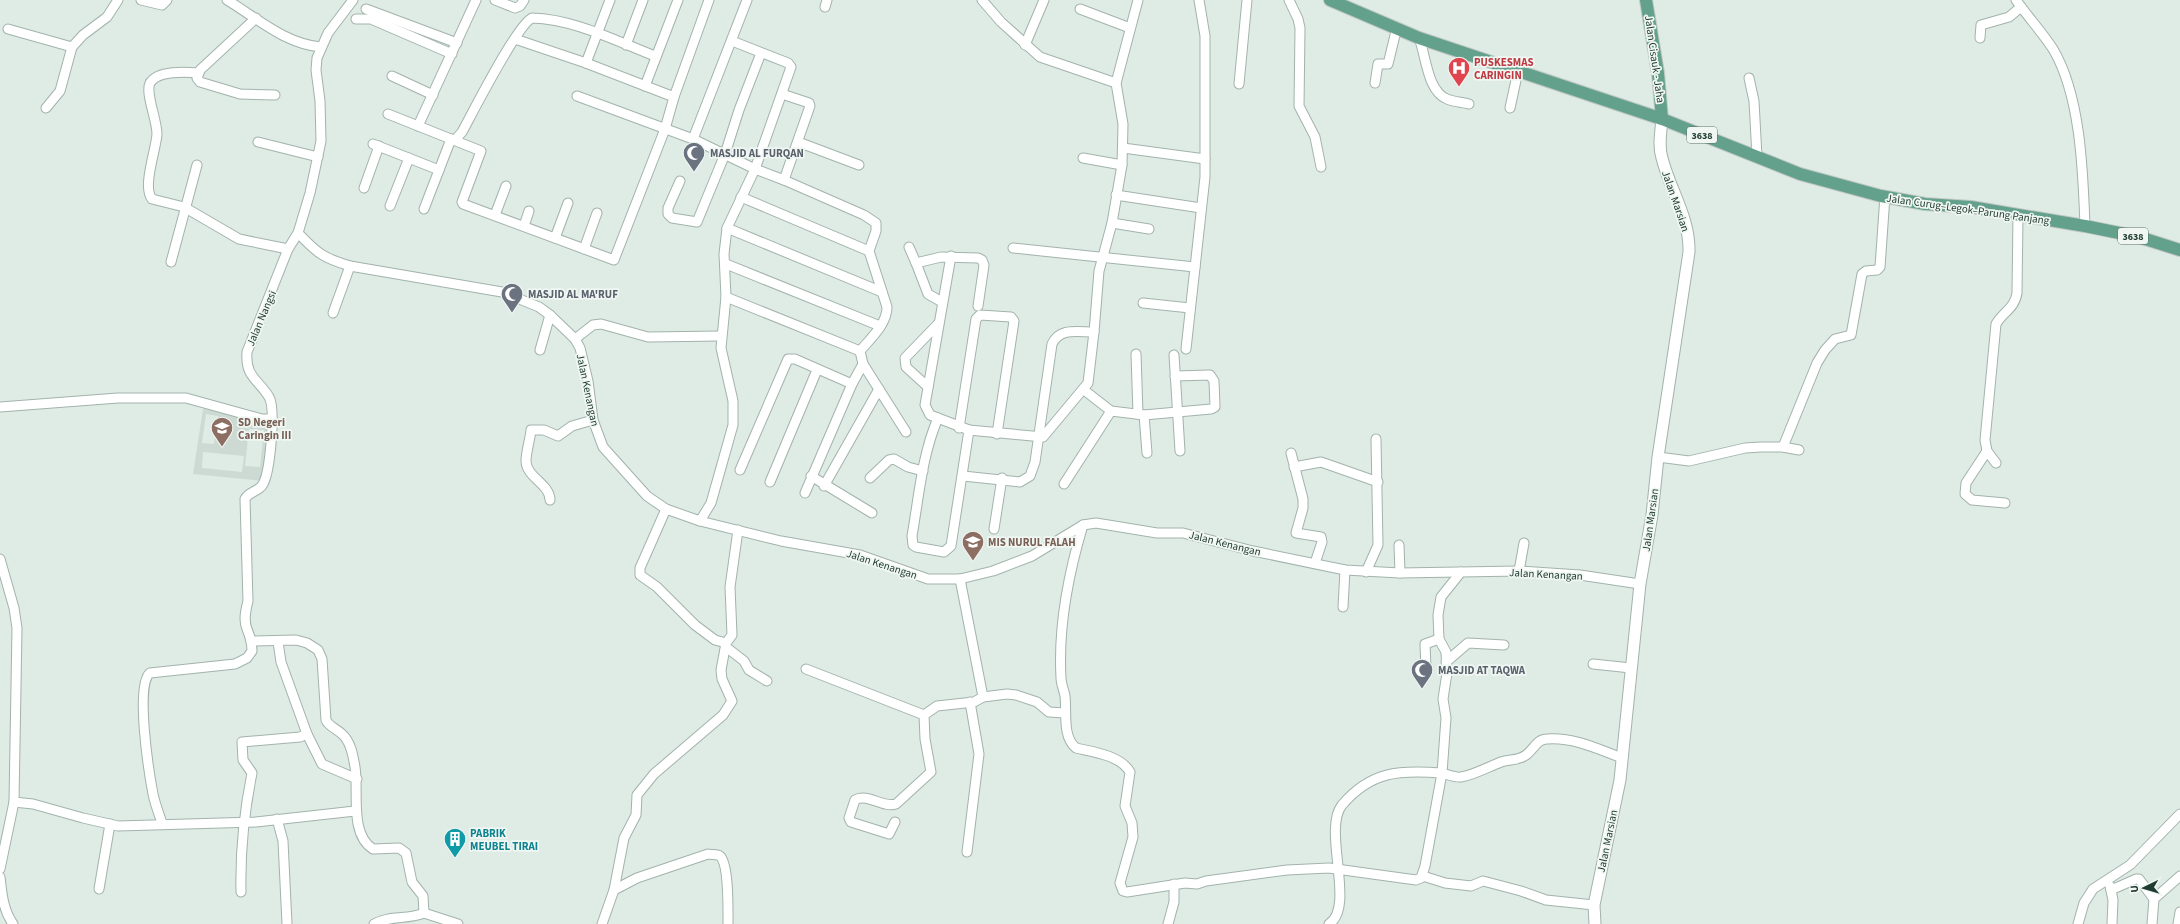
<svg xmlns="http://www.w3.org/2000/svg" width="2180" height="924" viewBox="0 0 2180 924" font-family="'Source Sans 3',sans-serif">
  <rect width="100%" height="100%" fill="#dfebe5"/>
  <path fill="#cddad4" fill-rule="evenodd" d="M203,409L223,410L268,427L267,459L263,481L193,474ZM206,414L218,416L214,444L202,443ZM249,429L264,430L260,467L245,466ZM203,452L244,456L242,472L202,468Z"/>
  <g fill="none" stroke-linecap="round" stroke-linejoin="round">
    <g stroke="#a2b3ac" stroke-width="11">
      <g id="minor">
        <polyline points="141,0 162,5 167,0"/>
        <path d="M227,0C257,18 285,44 321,47"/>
        <polyline points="495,0 515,8 520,6 524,0"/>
        <polyline points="982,0 1001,22 1040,57 1116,83"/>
        <polyline points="1289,0 1298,19 1300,28 1299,106 1315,137 1321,167"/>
        <path d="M2016,0C2028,17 2042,32 2053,49C2081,96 2083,173 2085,226"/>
        <polyline points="825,7 827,0"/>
        <polyline points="366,9 457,43"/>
        <polyline points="1080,9 1130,28"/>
        <polyline points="256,18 200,70 197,78 200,82 240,94 275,95"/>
        <polyline points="356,19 371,19 452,54"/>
        <polyline points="8,29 72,47"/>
        <path d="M1419,38C1426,55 1427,91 1447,99C1454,102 1462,102 1469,104"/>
        <polyline points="1980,38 1981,25 2009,17 2021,7"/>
        <polyline points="515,39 586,63 674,97"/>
        <polyline points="732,41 788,63 791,67 755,169 727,228 882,292"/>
        <polyline points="626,45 643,0"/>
        <polyline points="1025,45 1044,0"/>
        <polyline points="586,63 610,0"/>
        <path d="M199,73C186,72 158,70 150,83C145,93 157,120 157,134C156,150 142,187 152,199L184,207L239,239L288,249"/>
        <polyline points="392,76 433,95"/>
        <polyline points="1749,78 1754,101 1757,157"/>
        <polyline points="1375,83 1378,64 1388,64 1397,27"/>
        <polyline points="1239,84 1247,0"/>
        <polyline points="645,86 678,0"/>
        <polyline points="782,94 809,103 810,106 784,180"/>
        <path d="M577,96L693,139L755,169L784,180L864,215L876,223V231L869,251L887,307C887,324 871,338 860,351L863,364L852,384L805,493"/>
        <polyline points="46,108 60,91 72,47 83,35 107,17 118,0"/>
        <polyline points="1510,108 1518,71"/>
        <polyline points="388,114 481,151 462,202 463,204 614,260 665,129 674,97 709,0"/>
        <polyline points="418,126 476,0"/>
        <polyline points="693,139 747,0"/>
        <path d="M455,140L462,132C473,112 517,25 532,18C574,19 616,41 655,56"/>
        <polyline points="258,142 318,157"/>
        <polyline points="798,142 859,165"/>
        <polyline points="373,144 439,170"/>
        <polyline points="1123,148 1205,159"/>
        <polyline points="1083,158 1122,165"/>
        <polyline points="680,181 668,208 668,214 672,218 697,222 725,154 739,110 761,53"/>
        <polyline points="364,188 379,146"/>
        <polyline points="1116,195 1201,208"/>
        <polyline points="741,197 869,251"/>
        <polyline points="390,206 409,158"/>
        <polyline points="424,209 451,139"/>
        <polyline points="495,215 506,186"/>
        <polyline points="1112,223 1149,229"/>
        <polyline points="524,226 529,211"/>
        <path d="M298,233C317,253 323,258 350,266L502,292L539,307L550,315L575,339L580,348L588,381L593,420L603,447L647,496L666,509L700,521L781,541L860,555L928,579H960L993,571L1032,556L1083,525L1096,523L1157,533H1183L1253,551L1345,570L1400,573L1519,571L1580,575L1640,584"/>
        <polyline points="555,238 568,203"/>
        <polyline points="909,247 916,263"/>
        <polyline points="1013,248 1195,267"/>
        <polyline points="584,249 597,213"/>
        <polyline points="951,256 925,405 930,415 969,430 1043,437 1088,383 1094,332"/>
        <polyline points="171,262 197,165"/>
        <polyline points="726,264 880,326"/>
        <polyline points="726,297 860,351"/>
        <polyline points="942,302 928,294 916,263 941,257 978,258 982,260 984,265 978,306"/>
        <polyline points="1143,303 1190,308"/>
        <polyline points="333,313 350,266"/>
        <polyline points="575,339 593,325 601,324 648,337 721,336"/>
        <polyline points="1186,349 1205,177 1205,36 1199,0"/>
        <polyline points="540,350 550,315"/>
        <polyline points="1136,354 1138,414"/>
        <polyline points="1174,355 1180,451"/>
        <polyline points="863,364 906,432"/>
        <polyline points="928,387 906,367 905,358 938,324"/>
        <polyline points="1084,390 1111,411"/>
        <polyline points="0,407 118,398 186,398 262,419 272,419"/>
        <polyline points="1144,415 1147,453"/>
        <path d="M938,418C922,455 919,496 912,536L913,545L916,547L944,552L951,546L969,430"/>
        <polyline points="959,428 976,319 980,315 1011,317 1014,321 997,434"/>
        <polyline points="1783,447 1817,363 1825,350 1835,339 1851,335 1862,274 1866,271 1877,270 1880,267 1885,196"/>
        <polyline points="1987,451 1966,483 1965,494 1972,500 2005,503"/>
        <polyline points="1291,453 1303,499 1303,508 1296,533 1321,537 1322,542 1315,563"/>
        <polyline points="1658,457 1689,461 1745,448 1761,447 1783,447 1799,450"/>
        <path d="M1996,463L1987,451L1985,440L1996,324C2003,312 2015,308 2017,293L2018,216"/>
        <polyline points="1294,467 1321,462 1378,482"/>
        <polyline points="740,470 788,359 795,359 852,384"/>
        <polyline points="811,476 872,513"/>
        <path d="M963,476L1020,482L1030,476L1035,462L1052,344C1060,327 1078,332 1094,332L1099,271L1112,223L1122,165L1123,124L1116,83L1138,0"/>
        <polyline points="870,478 889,460 894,459 908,467 923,471"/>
        <polyline points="770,482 817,370"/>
        <polyline points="1064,484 1111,411 1144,415 1211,409 1215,407 1214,381 1210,375 1175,376"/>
        <polyline points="824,486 879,389"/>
        <path d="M550,500C550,484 526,477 526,461C526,452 530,440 531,430H544L558,436L572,426L593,420"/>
        <polyline points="666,509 640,568 640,575 657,587 695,625 715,640 726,643"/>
        <polyline points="700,521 711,503 733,425 733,401 721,348 726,297 724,254 727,228"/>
        <path d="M1083,525C1068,575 1058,626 1061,678C1061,684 1064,690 1065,696C1067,712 1062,737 1076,748C1093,752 1120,755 1130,772L1125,806L1132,823L1133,837L1120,883L1123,891L1127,892L1185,883L1197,884L1206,881L1287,870L1329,868L1416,880L1421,878L1425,866L1442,773L1446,718L1443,699L1447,673L1446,652L1439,639L1438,615L1441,597L1461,572"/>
        <polyline points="994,529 1002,478"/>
        <polyline points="1399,545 1400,573"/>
        <polyline points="0,559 14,608 17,628 14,802 0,869"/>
        <polyline points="1519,571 1524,543"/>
        <polyline points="1366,572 1378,545 1376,439"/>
        <polyline points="1343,607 1345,570"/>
        <path d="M251,641L296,640L307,643L318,650L322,659L326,720C328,726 337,729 342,734C351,742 353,756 355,767C359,791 349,834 373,849L399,848L406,853L412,882L423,896L424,913L458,924"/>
        <polyline points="726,647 744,661 749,670 767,681"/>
        <polyline points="1446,662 1468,643 1504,645"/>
        <polyline points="1593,664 1631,668"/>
        <polyline points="1426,668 1425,644 1439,639"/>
        <polyline points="806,669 924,715"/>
        <polyline points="983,697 1007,694 1016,695 1037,702 1049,712 1065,713"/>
        <polyline points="307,734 322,764 357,779"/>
        <polyline points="14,802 33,804 83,818 118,826 256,822 355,811"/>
        <polyline points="277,819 283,841 287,924"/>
        <path d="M895,822L889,834L851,822L849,818L855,800C868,793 882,808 896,804L931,772L925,739L924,715L937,706L974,702L983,697L960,579"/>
        <path d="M162,823C159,814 155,804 153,794C149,773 135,685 150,673L235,664L247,658L252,651C252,643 250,636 247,629C243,620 246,609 248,601L245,499C249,491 259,492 263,484C270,472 276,409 269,397C258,379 245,377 247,352L288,249L298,233L310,193L321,141L320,101L316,70L317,58L328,33L353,0"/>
        <polyline points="967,852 979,754 970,702"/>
        <polyline points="1423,876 1445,883 1471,886 1483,881 1521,891 1546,900 1594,905"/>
        <path d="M0,877C2,894 3,910 13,924"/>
        <polyline points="2110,886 2113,900 2112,924"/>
        <polyline points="99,889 110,824"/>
        <path d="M614,890L637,878L708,854C711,855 717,854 720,856C729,864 728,911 728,924"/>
        <polyline points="2111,890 2136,879 2139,879 2154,899"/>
        <path d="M241,892C240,851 244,813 252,773L243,760L242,742L300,737L307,734L281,662L278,642"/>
        <path d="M374,924C390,915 408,920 424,913"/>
        <polyline points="602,924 614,890 624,838 636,815 637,795 654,774 723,715 732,701 722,679 721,670 726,643 732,635 730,587 738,530"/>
        <polyline points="1168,924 1174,902 1174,884"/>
        <path d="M1329,924C1356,907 1322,830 1342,805C1371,771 1399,770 1441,773C1447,774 1455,778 1461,777C1474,775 1488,767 1501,762C1510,759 1518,761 1526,755C1534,749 1537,739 1547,739C1574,737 1598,749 1622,758"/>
        <polyline points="2078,924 2084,903 2093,889 2130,865 2180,814"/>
        <polyline points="2152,924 2154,899 2180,876"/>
        <polyline points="2178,924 2180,912"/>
      </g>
    </g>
    <g stroke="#a2b3ac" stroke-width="13">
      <path id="tertiary" d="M1595,924L1594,905L1620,780L1640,584L1652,515L1658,457L1689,252C1690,218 1670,190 1662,158C1658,145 1661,132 1662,119"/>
    </g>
    <g stroke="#c1c8c6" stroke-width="14">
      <g id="primary">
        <polyline points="1330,0 1419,38 1662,119 1800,174 1881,196 1925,204 1971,207 2085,226 2139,237 2180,250"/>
        <polyline points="1646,0 1658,73 1662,119"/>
      </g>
    </g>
    <use href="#minor" stroke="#fff" stroke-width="9"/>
    <use href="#tertiary" stroke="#fff" stroke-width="11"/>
    <use href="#primary" stroke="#63a18d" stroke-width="12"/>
  </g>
  <defs>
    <g id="hospital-pin" transform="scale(1.15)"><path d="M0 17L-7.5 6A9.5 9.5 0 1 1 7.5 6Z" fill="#e0444e" stroke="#f0f7f3"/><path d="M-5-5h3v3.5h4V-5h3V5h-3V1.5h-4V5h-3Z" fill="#fff"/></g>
    <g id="mosque-pin" transform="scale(1.15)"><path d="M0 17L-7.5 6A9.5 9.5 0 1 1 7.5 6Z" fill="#6b7280" stroke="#f0f7f3"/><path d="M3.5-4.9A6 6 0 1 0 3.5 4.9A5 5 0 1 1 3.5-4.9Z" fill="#fff"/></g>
    <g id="school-pin" transform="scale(1.15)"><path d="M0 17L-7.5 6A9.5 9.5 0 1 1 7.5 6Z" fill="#8d6e63" stroke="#f0f7f3"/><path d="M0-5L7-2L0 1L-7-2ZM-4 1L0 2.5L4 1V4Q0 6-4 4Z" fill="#fff"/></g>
    <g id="building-pin" transform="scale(1.15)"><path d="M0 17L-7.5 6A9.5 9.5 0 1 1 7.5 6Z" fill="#0f9aa8" stroke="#f0f7f3"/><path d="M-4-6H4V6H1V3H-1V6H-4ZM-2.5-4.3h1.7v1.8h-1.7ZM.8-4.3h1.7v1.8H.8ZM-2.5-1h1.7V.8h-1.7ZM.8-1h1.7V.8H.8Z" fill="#fff"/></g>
  </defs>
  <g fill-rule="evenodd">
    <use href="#hospital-pin" x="1459" y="68"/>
    <use href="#mosque-pin" x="694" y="153"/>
    <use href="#mosque-pin" x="512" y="294"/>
    <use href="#school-pin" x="222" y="428"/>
    <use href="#school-pin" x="973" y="542"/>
    <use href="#mosque-pin" x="1422" y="670"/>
    <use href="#building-pin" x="455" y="839"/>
  </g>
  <g text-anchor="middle" stroke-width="3.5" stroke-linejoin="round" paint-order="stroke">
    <g fill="#f0f7f3" stroke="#5e736c" stroke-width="1">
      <rect x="1687" y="127" width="30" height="16" rx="3"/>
      <rect x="2118" y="228" width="30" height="16" rx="3"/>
    </g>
    <g font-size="10" font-weight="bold" fill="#203b32">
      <text x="1702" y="139">3638</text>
      <text x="2133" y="240">3638</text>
    </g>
    <g font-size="11" fill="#203b32" stroke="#f0f7f3">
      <text transform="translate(1655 59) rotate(82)" y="4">Jalan Cisauk - Jaha</text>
      <text transform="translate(1676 201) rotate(71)" y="4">Jalan Marsian</text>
      <text transform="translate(1968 209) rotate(8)" y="4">Jalan Curug–Legok–Parung Panjang</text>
      <text transform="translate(261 318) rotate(-67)" y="4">Jalan Nangsi</text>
      <text transform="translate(588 390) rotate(78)" y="4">Jalan Kenangan</text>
      <text transform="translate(1650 520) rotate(-82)" y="4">Jalan Marsian</text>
      <text transform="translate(1225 543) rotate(14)" y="4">Jalan Kenangan</text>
      <text transform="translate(882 564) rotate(18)" y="4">Jalan Kenangan</text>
      <text transform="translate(1546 574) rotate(3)" y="4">Jalan Kenangan</text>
      <text transform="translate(1607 841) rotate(-78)" y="4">Jalan Marsian</text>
    </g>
    <g font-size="11" font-weight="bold" fill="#be3a42" stroke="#f0f7f3" text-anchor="start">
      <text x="1474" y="66">PUSKESMAS<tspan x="1474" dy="13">CARINGIN</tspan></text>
    </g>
    <g font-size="11" font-weight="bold" fill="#5b616d" stroke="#f0f7f3" text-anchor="start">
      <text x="710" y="157">MASJID AL FURQAN</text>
      <text x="528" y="298">MASJID AL MA'RUF</text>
      <text x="1438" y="674">MASJID AT TAQWA</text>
    </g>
    <g font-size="11" font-weight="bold" fill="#785e54" stroke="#f0f7f3" text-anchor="start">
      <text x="238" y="426">SD Negeri<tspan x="238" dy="13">Caringin III</tspan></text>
      <text x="988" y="546">MIS NURUL FALAH</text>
    </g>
    <g font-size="11" font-weight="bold" fill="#0d838f" stroke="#f0f7f3" text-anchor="start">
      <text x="470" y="837">PABRIK<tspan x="470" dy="13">MEUBEL TIRAI</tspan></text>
    </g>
  </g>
  <g transform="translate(2144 888) rotate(265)" stroke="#f0f7f3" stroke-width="3" paint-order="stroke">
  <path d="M0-3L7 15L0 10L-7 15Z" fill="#203b32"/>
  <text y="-6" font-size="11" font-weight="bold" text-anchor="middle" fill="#203b32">U</text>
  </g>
</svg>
